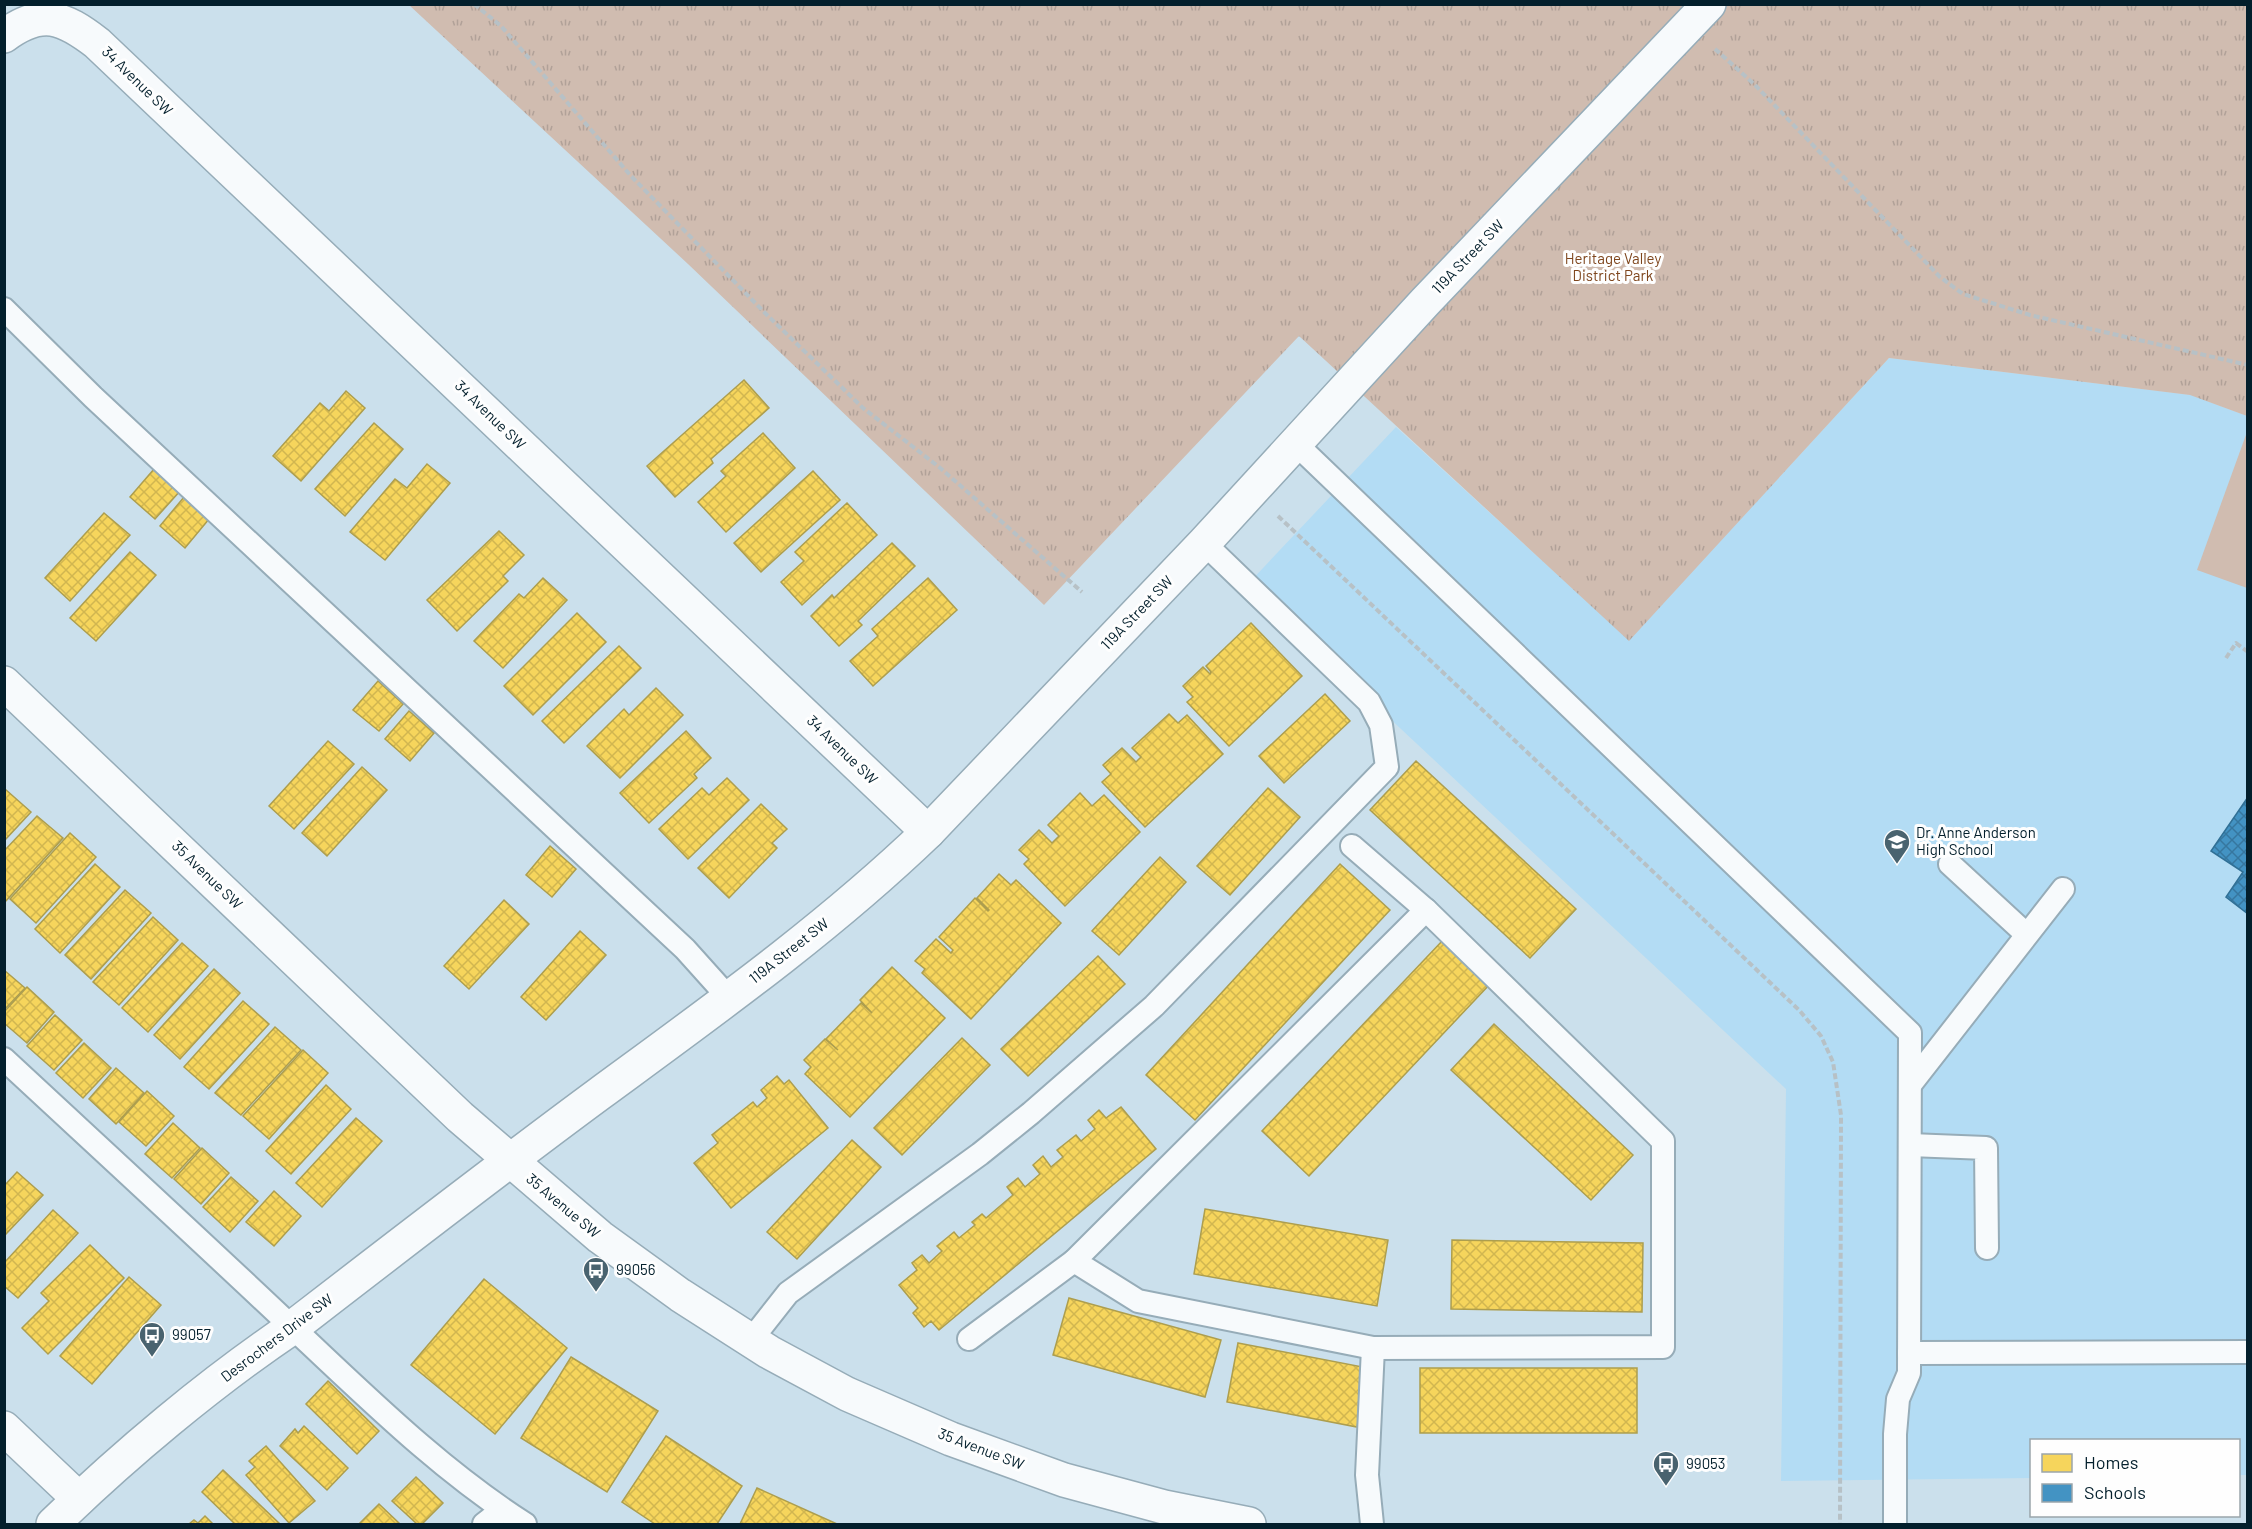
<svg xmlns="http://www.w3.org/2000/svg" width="2252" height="1529" viewBox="0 0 2252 1529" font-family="Barlow,sans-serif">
  <defs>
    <pattern id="grass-tufts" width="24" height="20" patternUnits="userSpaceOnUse" patternTransform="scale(1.5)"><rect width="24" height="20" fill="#d0bcb0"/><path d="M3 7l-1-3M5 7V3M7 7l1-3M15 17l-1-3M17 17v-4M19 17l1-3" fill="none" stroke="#b1a198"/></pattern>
    <pattern id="homes-cross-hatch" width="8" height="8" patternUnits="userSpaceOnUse" patternTransform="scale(1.5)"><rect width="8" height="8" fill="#f6d55c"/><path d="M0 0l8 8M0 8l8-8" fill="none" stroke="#d1b650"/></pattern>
    <pattern id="schools-cross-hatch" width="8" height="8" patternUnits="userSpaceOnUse" patternTransform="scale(1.5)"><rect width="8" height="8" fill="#4393c3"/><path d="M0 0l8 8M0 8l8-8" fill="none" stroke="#36779f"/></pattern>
  </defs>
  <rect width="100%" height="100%" fill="#cbe0ec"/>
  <polygon fill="#b3dcf4" points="1889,358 2191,395 2247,416 2247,1475 2239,1475 2238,1440 2032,1440 2031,1478 1781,1481 1786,1089 1247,585 1396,427 1629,640"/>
  <polygon fill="url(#grass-tufts)" points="409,5 2247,5 2247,416 2190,395 1889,358 1629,641 1299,336 1044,605 688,264"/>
  <polygon fill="#d0bcb0" points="2247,432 2248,432 2247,588 2197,570"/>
  <g fill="url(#homes-cross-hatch)" stroke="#ad9e4e" stroke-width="1.5">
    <polygon points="744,380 769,408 711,459 713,463 675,497 647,466"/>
    <polygon points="346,391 365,408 301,481 273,456 320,403 329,411"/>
    <polygon points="374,423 403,449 345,516 315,489"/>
    <polygon points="763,433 795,468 726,532 698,502 726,476 721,471"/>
    <polygon points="427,464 450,483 385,560 350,532 395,479 407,488"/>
    <polygon points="154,469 180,491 155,519 130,497"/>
    <polygon points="813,471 840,500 761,572 734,543"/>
    <polygon points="184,497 209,519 185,548 160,526"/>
    <polygon points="847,503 877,535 802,605 781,582 804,561 795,552"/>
    <polygon points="104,513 130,535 70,601 45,578"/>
    <polygon points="499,531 524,555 503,576 508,581 457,631 427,600"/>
    <polygon points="892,543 915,566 858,621 862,625 839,646 811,616 832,595 834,598"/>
    <polygon points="130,552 156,575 96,641 70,618"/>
    <polygon points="543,578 567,600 503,668 474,641 519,594 524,598"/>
    <polygon points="928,578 957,610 873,686 850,661 878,636 872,629"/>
    <polygon points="577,613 606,642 533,715 504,686"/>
    <polygon points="1251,623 1302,676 1229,746 1187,702 1193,697 1183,686 1203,667 1210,674 1211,672 1206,666"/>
    <polygon points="619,646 641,668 564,743 542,721"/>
    <polygon points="378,681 403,704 379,731 353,710"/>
    <polygon points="656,688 683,715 620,778 587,746 624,709 629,715"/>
    <polygon points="1325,694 1350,721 1284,783 1259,756"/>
    <polygon points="409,711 434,733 410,761 385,739"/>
    <polygon points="1169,714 1178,723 1187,715 1223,754 1145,827 1102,782 1111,774 1103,765 1122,748 1136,762 1141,757 1132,748"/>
    <polygon points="686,731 711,758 694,774 697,778 649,823 620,793"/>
    <polygon points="328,741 354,764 294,829 269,806"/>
    <polygon points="1416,761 1576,909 1530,958 1370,810"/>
    <polygon points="362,767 387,790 327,856 302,833"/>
    <polygon points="727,778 749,800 688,859 659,829 702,788 709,795"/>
    <polygon points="1268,788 1300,817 1230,895 1197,866"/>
    <polygon points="5,789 31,812 4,841 4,790"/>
    <polygon points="1080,793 1092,806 1104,795 1140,832 1065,906 1024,864 1029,859 1019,850 1039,830 1052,843 1059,836 1048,825"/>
    <polygon points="761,804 787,829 772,843 777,848 729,898 698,868"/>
    <polygon points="37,816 63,838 4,903 4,851"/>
    <polygon points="70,833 96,857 36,923 10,899"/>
    <polygon points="550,846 576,869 552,897 526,875"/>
    <polygon points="1160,857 1186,882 1119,955 1092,931"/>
    <polygon points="95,864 120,887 60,953 35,929"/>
    <polygon points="1340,864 1390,910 1195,1120 1146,1075"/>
    <polygon points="999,874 1011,885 1016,880 1061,923 971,1019 922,973 925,969 915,961 936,939 951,953 953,950 939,937 975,898 988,911 989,910 977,898"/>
    <polygon points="125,890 151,913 91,979 65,955"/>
    <polygon points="504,900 529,924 469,989 444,966"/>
    <polygon points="153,917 178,940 119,1005 93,982"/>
    <polygon points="580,931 606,955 546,1020 521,997"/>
    <polygon points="1443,940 1490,984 1309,1176 1262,1131"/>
    <polygon points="182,943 208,966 148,1032 122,1008"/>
    <polygon points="1098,956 1125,984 1028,1076 1001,1049"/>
    <polygon points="892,967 945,1018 850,1117 805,1074 811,1067 804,1060 825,1039 838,1050 826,1039 861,1003 872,1013 860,1000"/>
    <polygon points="214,969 240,993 180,1059 154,1035"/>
    <polygon points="4,970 25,988 4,1010"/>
    <polygon points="27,987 54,1012 27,1043 4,1023 4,1012"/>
    <polygon points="243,1001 269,1024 209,1089 184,1067"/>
    <polygon points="55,1015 82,1040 54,1070 27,1046"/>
    <polygon points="1494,1024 1633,1155 1591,1200 1451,1070"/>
    <polygon points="275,1027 301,1050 241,1115 215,1093"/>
    <polygon points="962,1038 990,1065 902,1155 874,1128"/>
    <polygon points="84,1043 111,1068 83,1098 56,1073"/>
    <polygon points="303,1050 328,1073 269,1139 243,1116"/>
    <polygon points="116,1068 144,1093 116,1124 89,1099"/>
    <polygon points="777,1076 784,1084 789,1080 828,1128 731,1208 694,1163 718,1143 712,1135 753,1102 757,1107 767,1098 761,1090"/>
    <polygon points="326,1085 351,1109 291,1174 266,1151"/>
    <polygon points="147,1091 174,1116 146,1146 119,1122"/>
    <polygon points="1121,1107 1156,1149 939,1330 931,1321 924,1327 913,1313 918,1308 899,1285 917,1270 912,1263 922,1255 929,1263 942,1251 937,1246 954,1232 959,1238 975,1225 972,1222 982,1214 986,1218 1013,1195 1007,1187 1018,1178 1025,1187 1040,1174 1033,1165 1043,1156 1051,1167 1063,1157 1057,1150 1076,1135 1081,1141 1095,1129 1088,1120 1099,1110 1106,1118"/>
    <polygon points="356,1118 382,1141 322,1207 296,1183"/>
    <polygon points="173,1123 200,1148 172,1178 145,1154"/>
    <polygon points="852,1140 881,1167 797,1259 767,1232"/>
    <polygon points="202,1148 229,1173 201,1204 174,1179"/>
    <polygon points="17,1172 43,1195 4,1236 4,1186"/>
    <polygon points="231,1177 258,1201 230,1232 203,1207"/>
    <polygon points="274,1191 301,1216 274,1246 246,1222"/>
    <polygon points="1205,1209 1388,1240 1377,1306 1194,1274"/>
    <polygon points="53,1210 78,1233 18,1298 4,1286 4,1263"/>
    <polygon points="1452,1240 1643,1243 1642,1312 1451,1309"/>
    <polygon points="90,1245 124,1278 48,1354 22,1328 49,1301 41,1293"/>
    <polygon points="129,1277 161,1305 92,1384 60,1356"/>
    <polygon points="484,1279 567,1348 495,1434 411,1365"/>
    <polygon points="1069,1298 1221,1340 1205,1397 1053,1355"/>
    <polygon points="1238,1343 1368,1368 1357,1427 1227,1402"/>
    <polygon points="571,1357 658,1411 607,1492 521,1438"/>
    <rect x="1420" y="1368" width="217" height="65"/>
    <polygon points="328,1381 379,1431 357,1454 306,1404"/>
    <polygon points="304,1426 348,1468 327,1490 280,1446 295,1429 298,1433"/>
    <polygon points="666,1436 742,1486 717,1524 655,1524 622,1502"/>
    <polygon points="266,1446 315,1501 289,1523 246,1475 255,1467 249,1461"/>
    <polygon points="223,1470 280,1524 235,1524 202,1492"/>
    <polygon points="416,1477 443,1503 422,1524 417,1524 392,1501"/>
    <polygon points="757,1488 837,1524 740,1524"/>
    <polygon points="379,1504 400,1524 359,1524"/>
    <polygon points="205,1516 213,1524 189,1524 194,1520 198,1523"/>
  </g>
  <polygon fill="url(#schools-cross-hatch)" stroke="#307096" stroke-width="1.5" points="2248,797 2248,914 2226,897 2243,872 2211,851"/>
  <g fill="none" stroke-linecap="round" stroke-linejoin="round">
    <g stroke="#96acb8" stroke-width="26">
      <g id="lane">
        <polyline points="4,309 93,397 685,949 729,998"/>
        <polyline points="1295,443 1910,1033 1909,1373 1898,1399 1895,1434 1895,1524"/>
        <polyline points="1352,846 1426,910"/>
        <polyline points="1950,864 2026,934"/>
        <polygon points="1426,910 1663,1141 1663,1347 1373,1348 1138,1301 1074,1261"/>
        <path d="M4,1059C101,1149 198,1238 293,1328C367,1397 439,1469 525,1524"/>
        <polyline points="1910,1085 2063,889"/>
        <polyline points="1910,1145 1986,1148 1987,1248"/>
        <polyline points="969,1339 1074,1261"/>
        <polyline points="751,1340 788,1293 980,1154 1031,1113 1154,1006 1387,767 1381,725 1369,702 1204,543"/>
        <polyline points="1909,1353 2248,1352"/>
        <polyline points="484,1524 502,1510"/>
        <polyline points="1372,1524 1367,1475 1373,1348"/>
      </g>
    </g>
    <g stroke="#96acb8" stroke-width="36">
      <g id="street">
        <path d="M4,36C42,8 63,17 97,43L928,832"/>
        <polyline points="4,1428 79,1499"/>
      </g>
    </g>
    <g stroke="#96acb8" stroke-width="36">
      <g id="secondary">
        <polyline points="4,683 460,1117 600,1237 680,1295 769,1352 847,1394 951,1439 1064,1480 1164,1507 1249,1524"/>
        <path d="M53,1524C124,1455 210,1383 293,1327C394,1249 496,1170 599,1094C712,1011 827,929 928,832L1204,543L1425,302L1709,4"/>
      </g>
    </g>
    <g stroke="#b7c1c6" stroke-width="4" stroke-dasharray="6 3" stroke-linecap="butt">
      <polyline points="474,4 501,26 631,176 765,313 863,408 939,467 1082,592"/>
      <polyline points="1715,49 1755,85 1940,277 1963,294 2030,315 2248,365"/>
      <polyline points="1278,516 1799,1010 1821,1036 1833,1062 1841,1115 1840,1524"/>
      <polyline points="2226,658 2236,643 2248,652"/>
    </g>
    <use href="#lane" stroke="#f7fafc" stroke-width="22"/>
    <use href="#street" stroke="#f7fafc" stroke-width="33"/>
    <use href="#secondary" stroke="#f7fafc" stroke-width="33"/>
  </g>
  <defs>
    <g id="school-pin" transform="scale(1.35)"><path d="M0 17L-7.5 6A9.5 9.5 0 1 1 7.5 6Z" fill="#49636f" stroke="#fefefe"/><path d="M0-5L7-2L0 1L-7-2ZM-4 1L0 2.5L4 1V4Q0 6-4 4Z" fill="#fff"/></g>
    <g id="bus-pin" transform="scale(1.35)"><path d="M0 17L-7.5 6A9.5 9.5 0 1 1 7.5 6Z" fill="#49636f" stroke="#fefefe"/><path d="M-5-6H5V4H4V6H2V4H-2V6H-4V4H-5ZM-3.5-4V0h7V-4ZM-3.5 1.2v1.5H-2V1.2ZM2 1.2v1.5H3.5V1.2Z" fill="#fff"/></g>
  </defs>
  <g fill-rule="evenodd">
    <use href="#school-pin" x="1897" y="842"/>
    <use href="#bus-pin" x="596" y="1270"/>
    <use href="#bus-pin" x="152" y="1335"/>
    <use href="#bus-pin" x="1666" y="1464"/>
  </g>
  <g text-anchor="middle" stroke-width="6" stroke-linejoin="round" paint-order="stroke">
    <g font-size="15" fill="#031f2c" stroke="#fefefe">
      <text transform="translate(137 81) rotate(44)" y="5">34 Avenue SW</text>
      <text transform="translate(1468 257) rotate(-46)" y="5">119A Street SW</text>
      <text transform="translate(490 415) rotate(44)" y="5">34 Avenue SW</text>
      <text transform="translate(1137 613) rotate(-46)" y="5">119A Street SW</text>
      <text transform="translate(842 750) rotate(44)" y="5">34 Avenue SW</text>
      <text transform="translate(207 875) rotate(44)" y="5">35 Avenue SW</text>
      <text transform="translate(789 951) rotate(-38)" y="5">119A Street SW</text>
      <text transform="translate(563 1206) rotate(40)" y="5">35 Avenue SW</text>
      <text transform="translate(277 1338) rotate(-37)" y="5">Desrochers Drive SW</text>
      <text transform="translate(981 1449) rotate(21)" y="5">35 Avenue SW</text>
    </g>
    <g font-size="15" fill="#7e451c" stroke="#fefefe">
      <text x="1613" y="264">Heritage Valley<tspan x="1613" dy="17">District Park</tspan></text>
    </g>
    <g font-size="15" fill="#031f2c" stroke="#fefefe" text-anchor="start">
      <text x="1916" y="838">Dr. Anne Anderson<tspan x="1916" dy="17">High School</tspan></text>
      <text x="616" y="1275">99056</text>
      <text x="172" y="1340">99057</text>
      <text x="1686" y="1469">99053</text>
    </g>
  </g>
  <rect width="2252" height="1529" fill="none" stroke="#031f2c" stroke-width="12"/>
  <rect x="2030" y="1439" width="210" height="78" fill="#fefefe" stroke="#9aa5aa" stroke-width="1.5"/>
  <rect x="2042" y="1454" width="30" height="18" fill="#f6d55c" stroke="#9aa5aa" stroke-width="1.5"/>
  <text x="2084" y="1469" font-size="18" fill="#031f2c">Homes</text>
  <rect x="2042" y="1484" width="30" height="18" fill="#4393c3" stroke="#9aa5aa" stroke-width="1.5"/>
  <text x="2084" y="1499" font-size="18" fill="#031f2c">Schools</text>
</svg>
